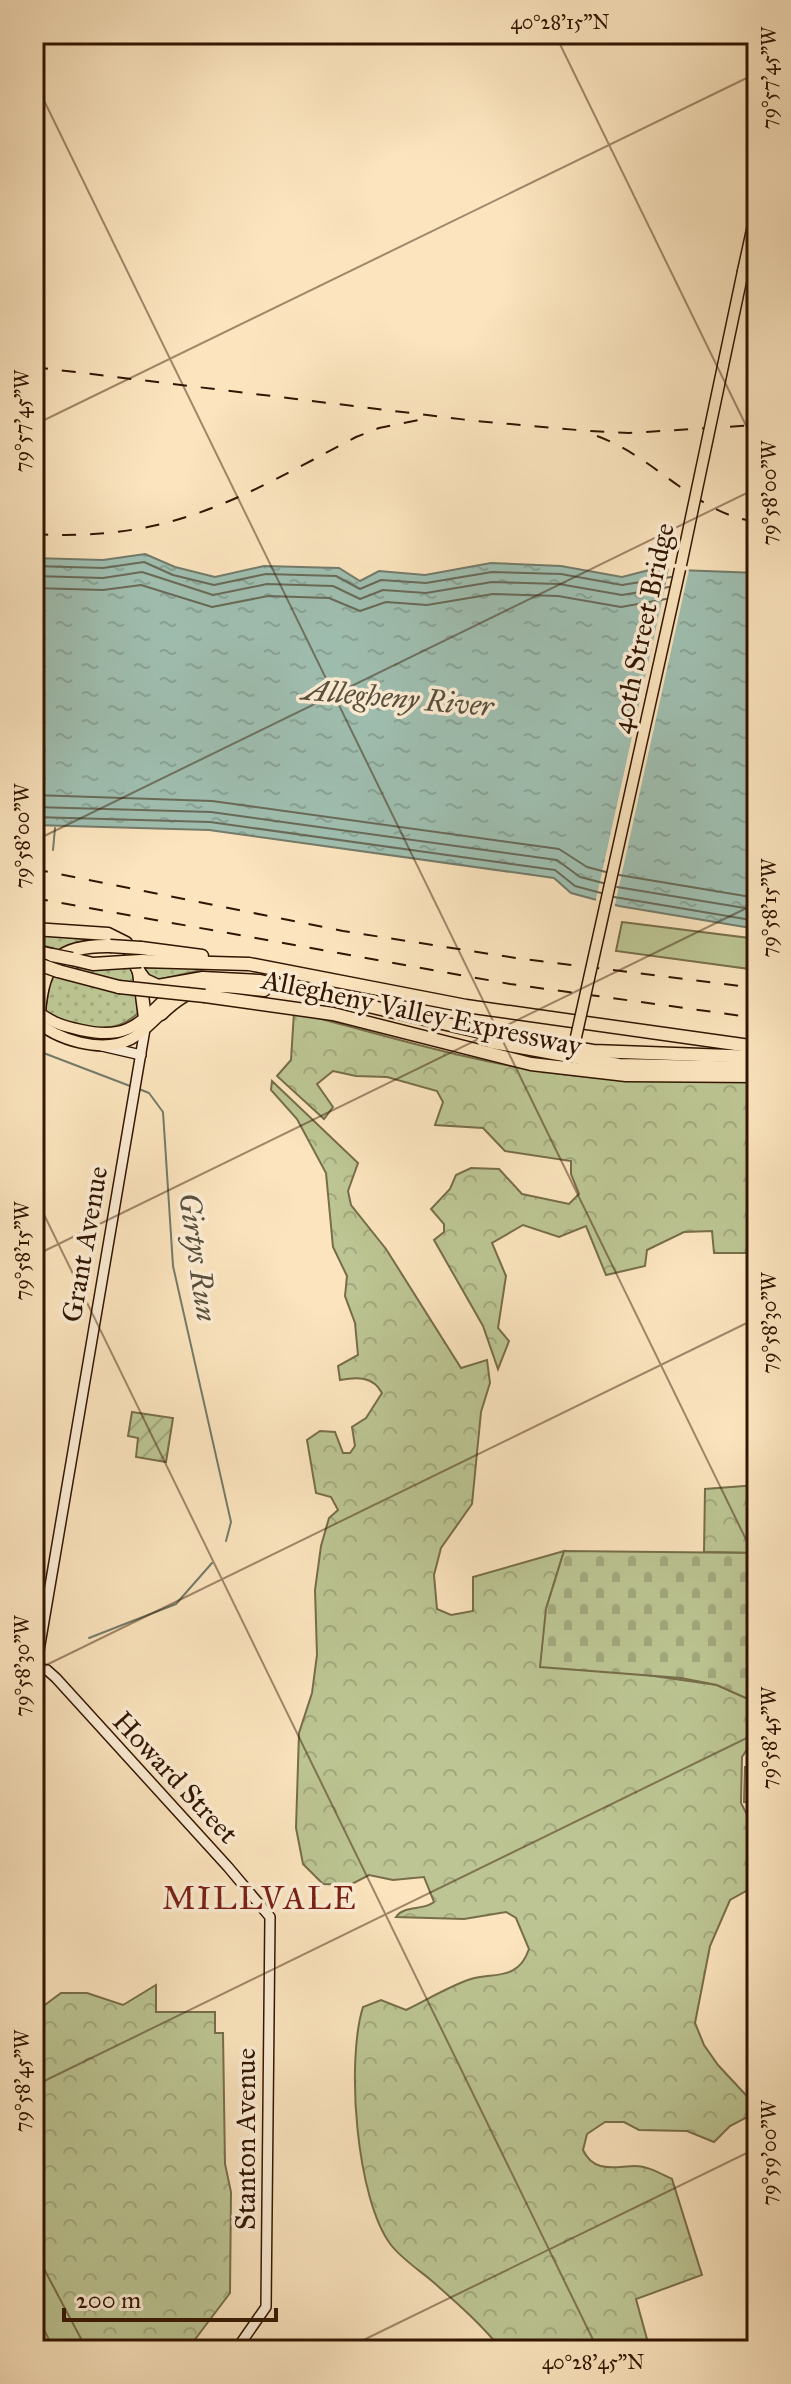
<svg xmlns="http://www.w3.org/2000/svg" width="791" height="2384" viewBox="0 0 791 2384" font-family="'IM FELL Great Primer',serif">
  <defs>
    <pattern id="grass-dots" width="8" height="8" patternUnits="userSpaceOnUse" patternTransform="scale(2)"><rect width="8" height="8" fill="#bcc593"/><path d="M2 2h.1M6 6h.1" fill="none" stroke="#a2a87d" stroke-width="1.8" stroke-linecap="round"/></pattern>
    <pattern id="forest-crowns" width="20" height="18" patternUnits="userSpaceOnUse" patternTransform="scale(2)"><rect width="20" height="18" fill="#bcc593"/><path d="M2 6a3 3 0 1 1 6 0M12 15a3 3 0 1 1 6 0" fill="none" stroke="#a2a87d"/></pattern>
    <pattern id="cemetery-stones" width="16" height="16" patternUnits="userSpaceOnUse" patternTransform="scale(2)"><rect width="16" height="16" fill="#bcc593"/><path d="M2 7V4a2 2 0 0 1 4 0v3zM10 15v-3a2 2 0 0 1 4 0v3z" fill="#a2a87d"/></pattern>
    <pattern id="garden-furrows" width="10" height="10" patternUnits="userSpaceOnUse" patternTransform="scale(2)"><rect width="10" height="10" fill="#bcc593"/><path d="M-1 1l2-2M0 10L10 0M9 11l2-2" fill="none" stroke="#a2a87d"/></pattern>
    <pattern id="water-ripples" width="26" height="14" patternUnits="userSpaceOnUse" patternTransform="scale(2)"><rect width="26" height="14" fill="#9fbfb1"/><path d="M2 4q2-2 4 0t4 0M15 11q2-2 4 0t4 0" fill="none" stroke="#89a396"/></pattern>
  </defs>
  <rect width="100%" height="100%" fill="#fbe4be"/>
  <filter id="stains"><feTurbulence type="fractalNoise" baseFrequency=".0025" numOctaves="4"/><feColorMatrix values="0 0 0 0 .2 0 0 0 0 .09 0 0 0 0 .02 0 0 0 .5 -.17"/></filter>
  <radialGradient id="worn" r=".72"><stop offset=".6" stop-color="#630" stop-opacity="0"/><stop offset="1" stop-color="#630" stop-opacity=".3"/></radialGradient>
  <g fill="url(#grass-dots)" stroke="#776d4a" stroke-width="2">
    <polygon points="34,934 115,942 63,951 34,943"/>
    <path d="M76,966L133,968L138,1013C111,1039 80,1026 47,1015L43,1007L46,1006L51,975L81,973Z"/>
    <polygon points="196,966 206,969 153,981 143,968"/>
  </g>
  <g fill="url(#forest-crowns)" stroke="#776d4a" stroke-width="2">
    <path d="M294,1012C382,1034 472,1063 562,1074C627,1082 692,1082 757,1082V1253H714L712,1231L684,1232L647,1250L645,1266L606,1275L586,1226L559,1237L523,1225L492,1243L506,1276L498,1328L509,1341L498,1369L483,1326L434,1240L444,1232V1224L431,1209L450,1189L456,1175L471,1168L499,1169L522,1194L569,1204L579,1194L571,1174V1161L505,1151L483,1128L435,1125L443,1102L437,1091L387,1077L356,1076L333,1071L317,1084L333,1107L324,1119L277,1076L291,1060Z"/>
    <path d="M272,1081L358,1163L348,1191L351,1205L386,1249L461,1368L487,1360L490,1383L481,1412L472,1504L441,1548L434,1575L437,1609L451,1615L473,1611V1577L564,1551L546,1609L626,1672L717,1685L757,1703V1750L746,1751L742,1757L741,1803L757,1834V1885L730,1900L710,1946L695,2023L704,2045L718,2065L757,2107V2112L730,2126L714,2142L687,2131L639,2130L624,2122H605L587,2134L583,2150C594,2174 616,2166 635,2166C648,2166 661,2174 672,2179L702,2275L636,2299L650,2350H502C481,2324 457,2303 432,2281C419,2270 402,2259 391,2245C356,2199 346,2061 363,2007L381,2000L406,2010C427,2000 449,1986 471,1979C492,1972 518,1982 529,1949L516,1918L506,1912L464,1919L396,1917C404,1905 423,1911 434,1902L424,1877L393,1880L369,1875L350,1885L323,1884L303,1864L296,1828L299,1733L312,1693L317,1655L315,1590L321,1546L329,1518L338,1510L331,1497L316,1493L307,1440L320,1431L335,1432L343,1453H350L355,1446L352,1427L366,1418L382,1393C373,1376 357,1377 340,1380L338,1366L358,1355L355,1323L345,1296L347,1276L333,1247L326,1173L297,1119L271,1090Z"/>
    <polygon points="757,1485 757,1553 704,1552 705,1489"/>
    <polygon points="156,1985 156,2012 215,2012 215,2033 223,2033 225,2164 231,2192 230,2293 187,2350 34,2350 34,2013 61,1993 87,1993 123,2005"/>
  </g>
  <polygon fill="url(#cemetery-stones)" stroke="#776d4a" stroke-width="2" points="564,1551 757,1553 757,1703 717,1685 681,1678 540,1667 546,1609"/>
  <g fill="#bcc593" stroke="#776d4a" stroke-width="2">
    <polygon points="622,922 757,939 757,970 616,951"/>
    <polygon points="745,1767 757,1768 757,1803 744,1802"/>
    <polygon points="34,2250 87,2350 34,2350"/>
  </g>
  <polygon fill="url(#garden-furrows)" stroke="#776d4a" stroke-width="2" points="132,1412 173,1418 166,1462 136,1457 138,1438 128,1436"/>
  <polygon fill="url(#water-ripples)" stroke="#737b6a" stroke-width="2" points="145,554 175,567 215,577 264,566 339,568 360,581 379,571 425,575 491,563 561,566 622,577 653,569 757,573 757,929 619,906 571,893 554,878 209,830 34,825 34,558 103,560"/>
  <polygon fill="#fbe4be" points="670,565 690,565 614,909 595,904"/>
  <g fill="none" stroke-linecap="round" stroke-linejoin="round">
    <g stroke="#686a58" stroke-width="2">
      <polyline points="34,566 103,568 144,562 173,575 214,585 266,574 336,576 360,589 381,580 426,583 492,572 561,574 622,585 671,577"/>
      <polyline points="34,576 103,578 142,572 213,595 267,584 333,586 360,599 383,590 426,593 492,582 559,584 622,595 669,587"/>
      <polyline points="34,588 103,590 141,585 212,607 268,596 329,598 360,611 386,602 427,605 493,594 558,596 621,607 666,599"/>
      <polyline points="34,795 212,801 559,849 587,867 606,872"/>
      <polyline points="34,807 211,812 557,860 580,877 603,883"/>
      <polyline points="34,817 210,822 555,870 575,886 601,893"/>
      <polyline points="619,875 757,898"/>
      <polyline points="617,887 757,910"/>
      <polyline points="614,897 757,921"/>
    </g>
    <g stroke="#737b6a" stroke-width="2">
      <polyline points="53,850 55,828"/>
      <polyline points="41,1052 130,1086"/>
      <polyline points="139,1089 149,1093 163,1112 173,1266 231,1522 226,1541"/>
      <polyline points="89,1638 176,1604 212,1563"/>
      <polyline points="245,2350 246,2349"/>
    </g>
    <g stroke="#321500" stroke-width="12">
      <g id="secondary">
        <polyline points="102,1046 141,1055"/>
        <polyline points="34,1668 47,1670 56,1678 228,1867 270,1917 266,2307 236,2350"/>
        <polyline points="36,1668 145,1029"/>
      </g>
    </g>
    <g stroke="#321500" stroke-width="13">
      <g id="primary">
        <polyline points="743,271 757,207"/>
        <path d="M35,1009C49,1022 63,1026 81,1030C130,1041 140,1022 173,991"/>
        <path d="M34,1019C56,1040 102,1054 131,1039C142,1033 151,1023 161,1014"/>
      </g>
    </g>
    <g stroke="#321500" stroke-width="15">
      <g id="highway">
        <polyline points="34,929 108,934 126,943 139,972 145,1018"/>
        <polyline points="141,948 202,956"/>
        <polyline points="34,951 52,955"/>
        <polyline points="72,959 93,964 124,962"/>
        <polyline points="141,961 249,964 466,1006 757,1047"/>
        <polyline points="58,971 119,987"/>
        <polyline points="139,972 145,980 158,986 203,978 260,981 490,1034 593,1051 757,1057"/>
        <polyline points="205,996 333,1014 531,1064 626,1075 757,1076"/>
        <path d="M39,1012C43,961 59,945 110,946"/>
        <path d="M161,1014C197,979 217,985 264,990"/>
        <polyline points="492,1042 619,1065 757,1068"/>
      </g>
    </g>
    <use href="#secondary" stroke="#fcedd5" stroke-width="9"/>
    <use href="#primary" stroke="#fbe4be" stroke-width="10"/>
    <use href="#highway" stroke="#fbe4be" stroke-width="12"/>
    <g stroke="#321500" stroke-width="2" stroke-dasharray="14 14" stroke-linecap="butt">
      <polyline points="34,367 476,421 589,431 629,433 757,425"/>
      <path d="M597,436C656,457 695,514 757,522"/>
      <path d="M34,534C171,542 240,498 356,437L379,428L419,420"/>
      <polyline points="34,869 343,931 516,958 757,988"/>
      <polyline points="34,898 510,984 757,1018"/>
    </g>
    <g stroke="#321500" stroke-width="13" stroke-linecap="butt">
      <g id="primary-bridge">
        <polyline points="681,565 743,271"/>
        <polyline points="576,1037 680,569"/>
      </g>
    </g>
    <g stroke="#321500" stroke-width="15" stroke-linecap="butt">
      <g id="highway-bridge">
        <polyline points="110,946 141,948"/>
        <polyline points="52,955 72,959"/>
        <polyline points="124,962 141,961"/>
        <polyline points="41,965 58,971"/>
        <polyline points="119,987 205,996"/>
      </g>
    </g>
    <use href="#primary-bridge" stroke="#fbe4be" stroke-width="10"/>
    <use href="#highway-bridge" stroke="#fbe4be" stroke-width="12"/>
  </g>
  <path fill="none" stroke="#321500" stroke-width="2" stroke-opacity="0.45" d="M555,34L757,448M34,80L757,1562M34,425L757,73M34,841L757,488M34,1194L598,2350M34,1256L757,903M34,1671L757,1318M34,2086L757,1733M34,2309L54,2350M343,2350L757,2148"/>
  <g text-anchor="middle" stroke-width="7" stroke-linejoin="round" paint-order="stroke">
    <g font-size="28" fill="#321500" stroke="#fcedd5">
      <text transform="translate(642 628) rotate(-78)" y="10">40th Street Bridge</text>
      <text transform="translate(422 1012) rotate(12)" y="10">Allegheny Valley Expressway</text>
      <text transform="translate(84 1244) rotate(-80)" y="10">Grant Avenue</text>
      <text transform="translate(176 1777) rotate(47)" y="10">Howard Street</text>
      <text transform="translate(245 2139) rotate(-90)" y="10">Stanton Avenue</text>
    </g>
    <g font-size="30" font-style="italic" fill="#58503e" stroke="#fcedd5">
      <text transform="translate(398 698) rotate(5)" y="10">Allegheny River</text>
      <text transform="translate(198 1257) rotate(82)" y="10">Girtys Run</text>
    </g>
    <g font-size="32" letter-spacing="2" fill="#7a1f14" stroke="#fcedd5">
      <text x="260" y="1909">MILLVALE</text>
    </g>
  </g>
  <rect width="791" height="2384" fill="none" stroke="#fbe4be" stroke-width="88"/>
  <path d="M64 2308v12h212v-12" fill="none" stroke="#321500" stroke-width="4"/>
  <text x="76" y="2308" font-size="24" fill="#321500" stroke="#fcedd5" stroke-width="6" paint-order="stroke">200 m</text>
  <rect x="44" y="44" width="703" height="2296" fill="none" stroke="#321500" stroke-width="3"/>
  <g font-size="20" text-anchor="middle" fill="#321500">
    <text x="560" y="29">40°28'15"N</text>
    <text transform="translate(769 78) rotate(-90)" y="7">79°57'45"W</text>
    <text transform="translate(22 421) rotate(-90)" y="7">79°57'45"W</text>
    <text transform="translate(769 493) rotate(-90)" y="7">79°58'00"W</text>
    <text transform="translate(22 836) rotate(-90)" y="7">79°58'00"W</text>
    <text transform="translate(769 908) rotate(-90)" y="7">79°58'15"W</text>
    <text transform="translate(22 1251) rotate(-90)" y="7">79°58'15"W</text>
    <text transform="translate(769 1323) rotate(-90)" y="7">79°58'30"W</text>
    <text transform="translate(22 1666) rotate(-90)" y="7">79°58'30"W</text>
    <text transform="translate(769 1738) rotate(-90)" y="7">79°58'45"W</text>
    <text transform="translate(22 2081) rotate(-90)" y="7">79°58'45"W</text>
    <text transform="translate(769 2153) rotate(-90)" y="7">79°59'00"W</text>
    <text x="593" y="2369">40°28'45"N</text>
  </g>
  <rect width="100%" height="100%" filter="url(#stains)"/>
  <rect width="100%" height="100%" fill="url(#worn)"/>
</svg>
